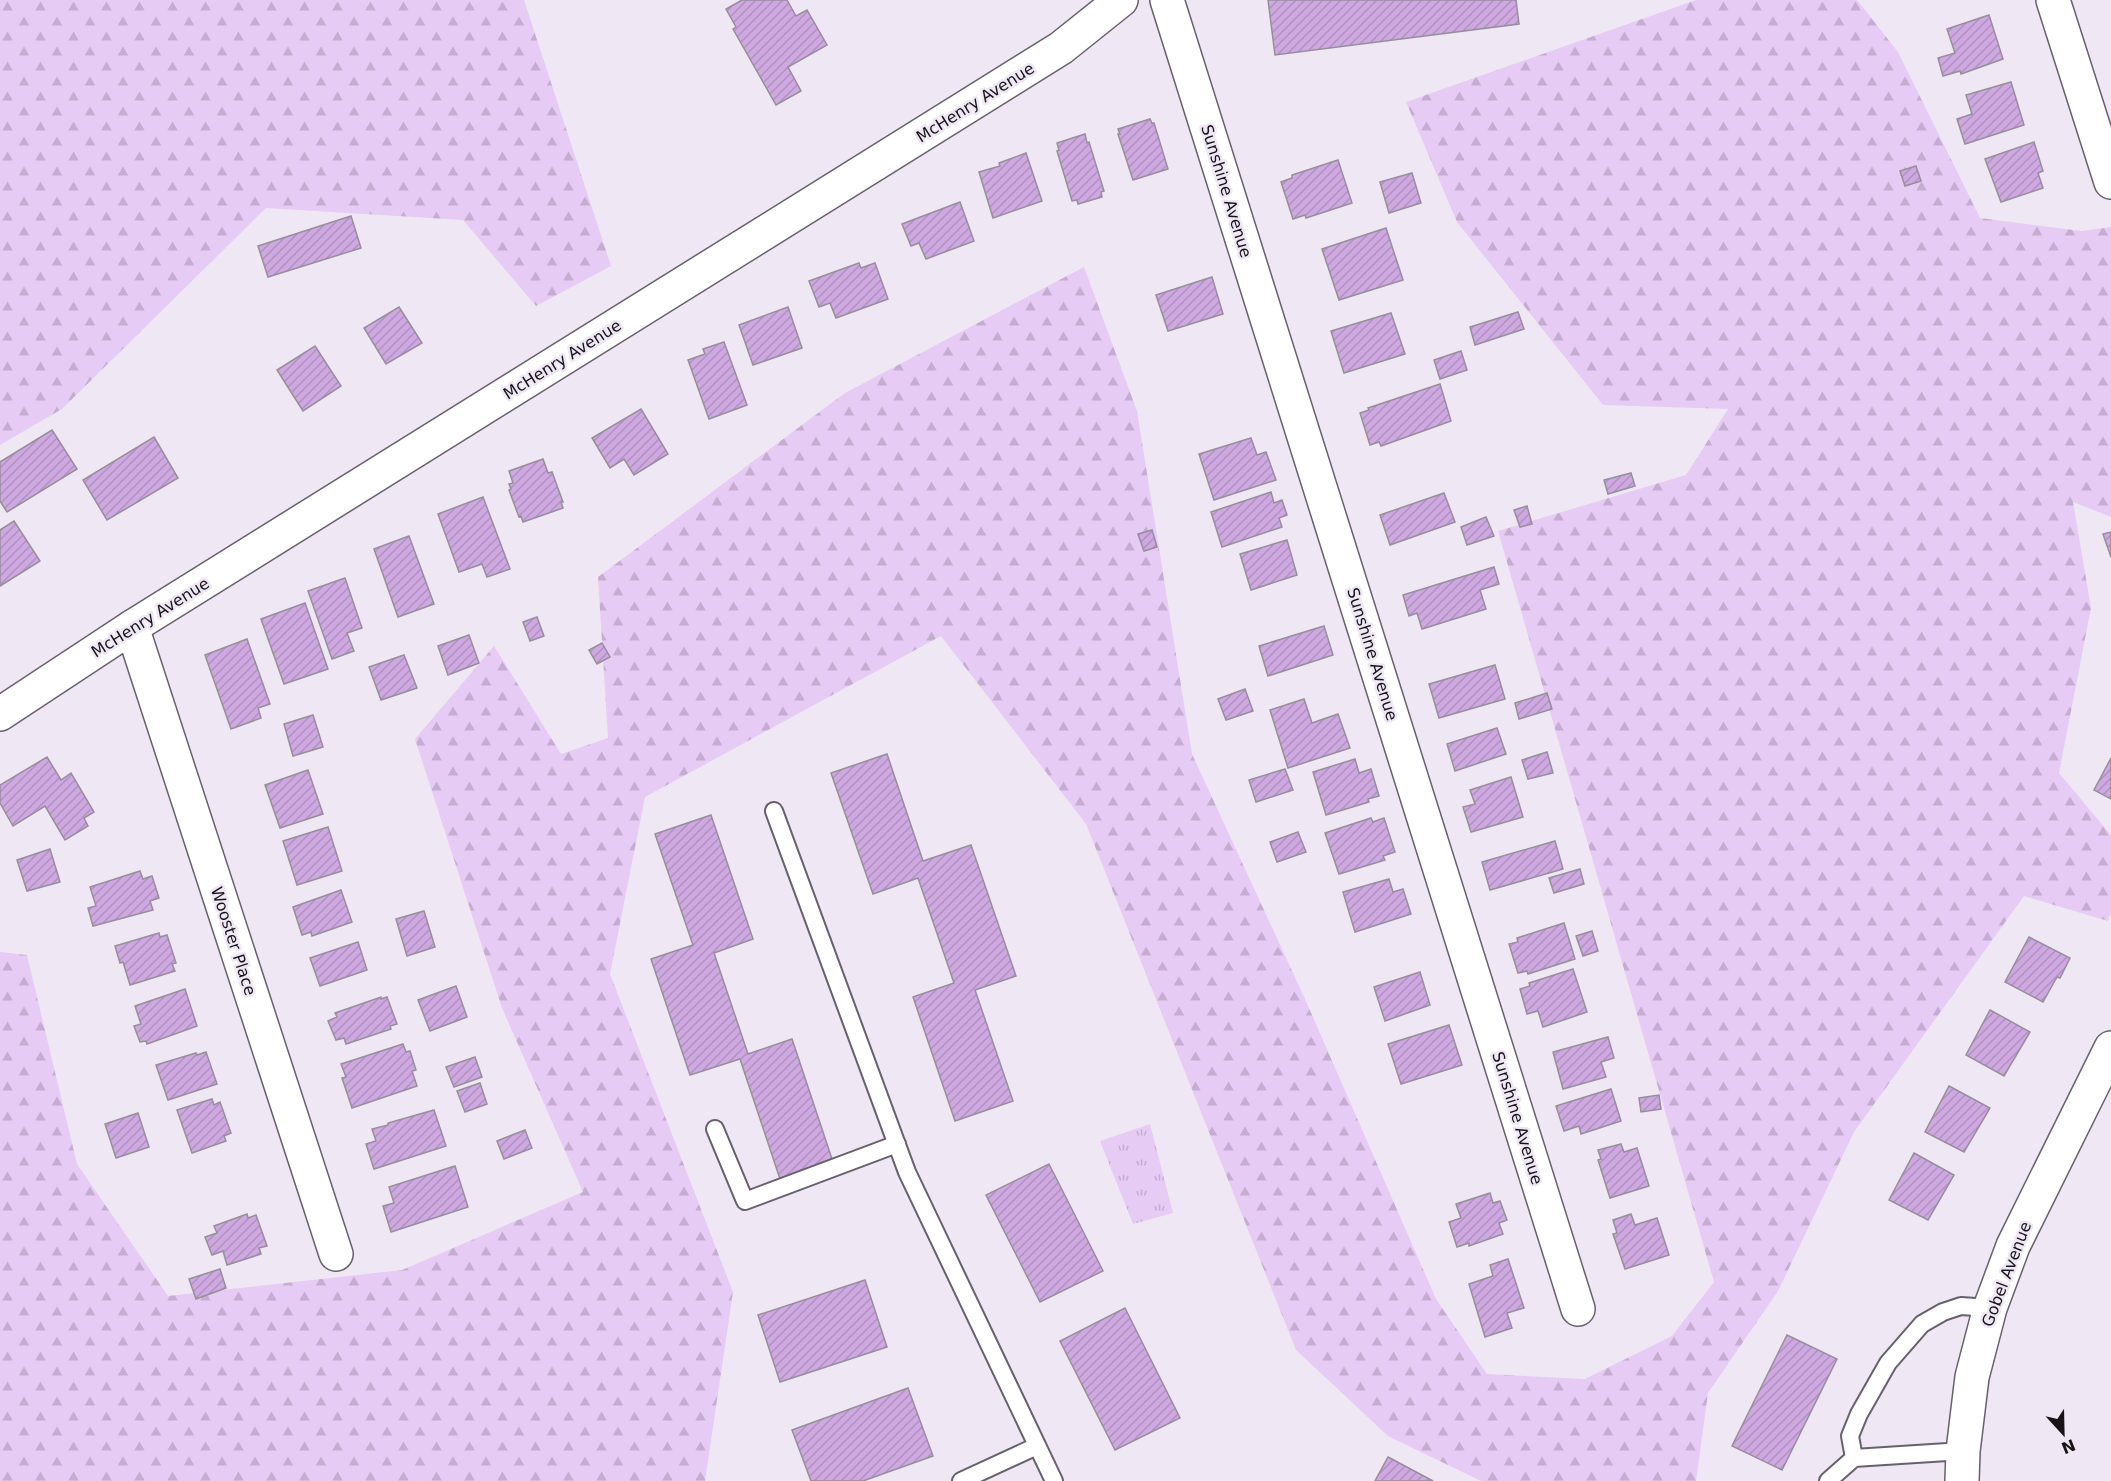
<svg xmlns="http://www.w3.org/2000/svg" width="2111" height="1481" viewBox="0 0 2111 1481" font-family="'DejaVu Sans',sans-serif">
  <defs>
    <pattern id="grass-tufts" width="24" height="20" patternUnits="userSpaceOnUse" patternTransform="scale(1.5)"><rect width="24" height="20" fill="#e6cbf4"/><path d="M3 7l-1-3M5 7V3M7 7l1-3M15 17l-1-3M17 17v-4M19 17l1-3" fill="none" stroke="#c5add1"/></pattern>
    <pattern id="forest-firs" width="22" height="20" patternUnits="userSpaceOnUse" patternTransform="scale(1.5)"><rect width="22" height="20" fill="#e6cbf4"/><path d="M5 1l3.5 6h-7zM16 11l3.5 6h-7z" fill="#c5add1"/></pattern>
    <pattern id="building-hatch" width="6" height="6" patternUnits="userSpaceOnUse" patternTransform="scale(1.5)"><rect width="6" height="6" fill="#cea9e1"/><path d="M-1 1l2-2M0 6l6-6M5 7l2-2" fill="none" stroke="#b091c0"/></pattern>
  </defs>
  <rect width="100%" height="100%" fill="#f0e7f4"/>
  <polygon fill="url(#grass-tufts)" points="1150,1124 1173,1213 1133,1224 1100,1141"/>
  <g fill="url(#forest-firs)">
    <polygon points="0,0 524,0 611,266 536,306 463,220 266,208 62,409 0,445"/>
    <polygon points="1696,0 1857,0 1898,52 1980,218 2082,231 2111,227 2111,517 2073,502 2091,608 2059,773 2111,835 2111,912 2108,921 2024,896 1854,1132 1778,1291 1708,1393 1696,1481 1481,1481 1388,1436 1296,1350 1086,824 941,636 645,797 610,974 733,1292 705,1481 0,1481 0,952 27,955 77,1164 168,1296 402,1270 583,1192 502,1008 415,739 494,646 561,754 608,738 598,577 845,393 1084,267 1137,411 1192,754 1305,999 1436,1299 1487,1374 1585,1379 1672,1336 1714,1282 1498,531 1686,475 1728,409 1603,405 1457,222 1406,102"/>
  </g>
  <g fill="url(#building-hatch)" stroke="#968e9a" stroke-width="1.5">
    <polygon points="742,0 787,0 796,16 807,10 827,45 788,67 801,91 776,105 733,29 736,27 726,9"/>
    <polygon points="1268,0 1516,0 1519,24 1275,55"/>
    <polygon points="1989,15 2003,59 1961,74 1960,71 1943,76 1938,58 1955,53 1947,29"/>
    <polygon points="2011,82 2024,125 1965,144 1957,119 1972,114 1966,95"/>
    <polygon points="1150,119 1152,123 1154,123 1168,169 1133,180 1118,134 1120,134 1118,129"/>
    <polygon points="1085,134 1087,143 1089,142 1104,191 1101,192 1102,197 1078,204 1077,200 1072,201 1057,151 1059,150 1057,143"/>
    <polygon points="2034,142 2043,171 2038,173 2043,188 2001,202 1985,159"/>
    <polygon points="1026,153 1042,201 993,218 979,172 1000,166 999,163"/>
    <polygon points="1338,160 1352,203 1306,218 1305,215 1293,219 1281,182 1292,178 1292,175"/>
    <polygon points="1916,166 1921,181 1905,186 1900,171"/>
    <polygon points="1412,173 1421,203 1389,213 1380,182"/>
    <polygon points="960,202 974,241 926,259 919,243 911,246 902,224"/>
    <polygon points="351,216 361,248 268,277 258,246"/>
    <polygon points="1386,228 1403,280 1339,300 1322,249"/>
    <polygon points="859,263 861,268 875,263 888,299 836,318 830,303 819,307 809,281"/>
    <polygon points="1212,277 1223,314 1168,331 1156,295"/>
    <polygon points="399,307 422,343 386,364 364,328"/>
    <polygon points="788,307 802,348 753,365 739,325"/>
    <polygon points="1518,312 1524,329 1475,345 1470,327"/>
    <polygon points="1391,313 1405,354 1344,373 1331,331"/>
    <polygon points="724,342 747,405 709,419 688,360 705,354 703,349"/>
    <polygon points="315,346 341,386 303,411 277,370"/>
    <polygon points="1461,351 1467,370 1440,379 1434,360"/>
    <polygon points="1440,384 1451,421 1381,446 1379,442 1370,445 1360,413 1369,410 1368,408"/>
    <polygon points="641,409 668,454 634,475 624,459 610,468 592,438"/>
    <polygon points="52,430 77,469 7,512 0,501 0,462"/>
    <polygon points="154,437 178,478 107,520 83,480"/>
    <polygon points="1251,438 1257,455 1266,452 1276,480 1214,500 1199,454"/>
    <polygon points="543,459 548,473 552,472 563,502 561,502 563,508 523,522 521,516 519,517 509,490 511,489 509,484 513,483 509,471"/>
    <polygon points="1631,473 1635,486 1608,494 1604,480"/>
    <polygon points="1271,492 1274,503 1282,500 1287,515 1279,518 1282,527 1222,547 1211,512"/>
    <polygon points="1444,493 1455,522 1390,545 1380,515"/>
    <polygon points="483,497 510,569 487,577 482,564 459,572 438,514"/>
    <polygon points="1527,506 1532,524 1520,527 1514,510"/>
    <polygon points="1486,517 1494,536 1467,545 1461,527"/>
    <polygon points="14,521 40,561 0,586 0,530"/>
    <polygon points="1152,530 1157,547 1144,551 1138,534"/>
    <polygon points="2111,532 2111,557 2103,534"/>
    <polygon points="409,536 434,604 398,617 374,549"/>
    <polygon points="1287,540 1297,575 1251,590 1240,554"/>
    <polygon points="1494,567 1499,584 1480,590 1486,609 1422,629 1417,613 1409,616 1403,595"/>
    <polygon points="345,578 362,628 347,633 354,651 332,659 308,591"/>
    <polygon points="305,603 328,669 284,684 261,619"/>
    <polygon points="537,617 544,636 530,641 523,622"/>
    <polygon points="1324,626 1333,655 1268,676 1259,646"/>
    <polygon points="469,635 479,663 448,675 438,646"/>
    <polygon points="247,639 270,704 258,708 261,718 231,729 205,655"/>
    <polygon points="602,643 610,657 597,664 589,650"/>
    <polygon points="404,655 417,688 381,700 369,667"/>
    <polygon points="1495,665 1505,699 1439,718 1429,684"/>
    <polygon points="1245,689 1253,711 1226,720 1218,699"/>
    <polygon points="1547,693 1552,709 1519,719 1515,703"/>
    <polygon points="1304,699 1312,723 1338,714 1350,748 1288,768 1270,710"/>
    <polygon points="313,715 323,747 293,756 284,724"/>
    <polygon points="1497,728 1506,754 1455,771 1447,744"/>
    <polygon points="1547,752 1553,773 1528,779 1522,760"/>
    <polygon points="887,754 923,861 971,845 1016,976 975,990 1013,1101 955,1121 913,997 954,983 918,878 873,894 831,773"/>
    <polygon points="47,757 61,780 71,773 94,812 84,818 88,826 65,840 45,806 13,826 0,803 0,785"/>
    <polygon points="2111,758 2111,799 2094,790"/>
    <polygon points="1355,759 1359,773 1371,769 1379,796 1368,799 1369,802 1326,815 1313,772"/>
    <polygon points="1285,769 1293,790 1256,802 1249,780"/>
    <polygon points="308,770 323,814 280,828 265,785"/>
    <polygon points="1511,777 1523,817 1471,832 1463,807 1475,804 1470,790"/>
    <polygon points="711,815 753,939 714,953 748,1054 792,1039 834,1165 781,1182 740,1059 690,1075 651,959 693,945 655,834"/>
    <polygon points="1371,818 1373,822 1384,818 1395,852 1383,856 1385,860 1339,874 1325,833"/>
    <polygon points="328,827 342,871 297,885 283,841"/>
    <polygon points="1298,832 1306,852 1277,862 1270,842"/>
    <polygon points="1555,841 1563,869 1490,890 1482,862"/>
    <polygon points="50,849 60,882 27,891 17,860"/>
    <polygon points="1580,869 1584,884 1554,893 1549,878"/>
    <polygon points="140,871 143,879 152,876 159,898 150,901 153,910 93,926 88,908 96,906 90,887"/>
    <polygon points="1389,879 1393,892 1403,889 1411,914 1355,932 1343,892"/>
    <polygon points="341,890 352,922 312,936 311,932 302,935 293,907"/>
    <polygon points="424,911 435,947 407,956 396,919"/>
    <polygon points="1564,923 1575,959 1528,974 1527,971 1518,973 1509,944 1518,942 1517,938"/>
    <polygon points="1592,931 1598,951 1583,956 1576,936"/>
    <polygon points="159,933 160,937 167,935 176,963 172,964 175,971 130,985 123,962 120,963 115,946"/>
    <polygon points="2029,937 2070,958 2060,978 2057,977 2043,1002 2005,982"/>
    <polygon points="358,942 367,970 320,986 310,958"/>
    <polygon points="1573,969 1587,1012 1543,1027 1538,1011 1527,1014 1520,989 1530,986 1529,983"/>
    <polygon points="1420,972 1430,1005 1385,1021 1374,987"/>
    <polygon points="456,986 467,1017 430,1031 418,1000"/>
    <polygon points="185,989 197,1026 147,1044 146,1041 140,1042 134,1026 141,1024 135,1006"/>
    <polygon points="381,997 381,999 387,997 397,1024 390,1026 391,1029 346,1044 344,1038 336,1040 328,1021 337,1017 335,1013"/>
    <polygon points="1990,1010 2030,1032 2004,1076 1966,1055"/>
    <polygon points="1449,1025 1462,1065 1401,1084 1388,1044"/>
    <polygon points="1608,1037 1614,1058 1601,1062 1606,1077 1563,1089 1553,1052"/>
    <polygon points="403,1044 406,1052 410,1051 416,1070 412,1071 417,1086 352,1108 342,1078 346,1077 341,1064"/>
    <polygon points="206,1052 217,1084 168,1100 156,1065 196,1053 197,1055"/>
    <polygon points="475,1057 482,1077 454,1087 446,1067"/>
    <polygon points="480,1083 487,1104 465,1112 457,1091"/>
    <polygon points="1949,1086 1990,1108 1964,1152 1925,1132"/>
    <polygon points="1611,1089 1621,1121 1581,1134 1579,1126 1564,1131 1556,1106"/>
    <polygon points="1659,1095 1661,1109 1641,1112 1639,1098"/>
    <polygon points="212,1099 214,1105 220,1102 231,1133 224,1136 226,1141 192,1153 177,1110"/>
    <polygon points="434,1110 446,1146 374,1169 366,1144 376,1141 372,1129 388,1125 388,1123"/>
    <polygon points="138,1113 149,1147 116,1158 105,1124"/>
    <polygon points="525,1130 532,1148 504,1159 497,1141"/>
    <polygon points="1621,1144 1624,1152 1637,1148 1649,1186 1610,1198 1598,1160 1601,1159 1598,1150"/>
    <polygon points="1914,1153 1954,1175 1928,1220 1889,1200"/>
    <polygon points="1049,1164 1103,1271 1040,1302 986,1195"/>
    <polygon points="455,1166 468,1207 391,1232 383,1206 394,1203 389,1187"/>
    <polygon points="1490,1193 1493,1203 1500,1201 1507,1220 1499,1223 1503,1234 1469,1246 1469,1243 1457,1247 1449,1222 1461,1218 1456,1204"/>
    <polygon points="247,1214 248,1218 256,1215 267,1246 259,1248 261,1254 227,1265 223,1251 212,1255 205,1237 217,1233 214,1226"/>
    <polygon points="1631,1214 1635,1225 1657,1218 1669,1255 1625,1269 1613,1234 1617,1233 1613,1220"/>
    <polygon points="1508,1259 1524,1308 1507,1313 1512,1328 1485,1337 1469,1284 1493,1276 1490,1265"/>
    <polygon points="220,1269 226,1288 196,1299 189,1279"/>
    <polygon points="865,1280 887,1347 780,1382 758,1315"/>
    <polygon points="1125,1308 1180,1418 1115,1450 1060,1341"/>
    <polygon points="1787,1335 1837,1359 1782,1470 1732,1446"/>
    <polygon points="908,1388 933,1456 863,1481 811,1481 792,1430"/>
    <polygon points="1388,1457 1433,1481 1375,1481"/>
  </g>
  <g fill="none" stroke-linecap="round" stroke-linejoin="round">
    <g stroke="#68606c" stroke-width="20">
      <g id="lane">
        <polyline points="774,811 907,1172 1054,1481"/>
        <polyline points="715,1129 745,1201 897,1144"/>
        <polyline points="1854,1458 1850,1436 1859,1414 1888,1363 1922,1324 1943,1312 1961,1306 1990,1308"/>
        <polyline points="961,1481 1037,1446"/>
        <polyline points="1828,1481 1854,1458 1963,1451"/>
      </g>
    </g>
    <g stroke="#68606c" stroke-width="36">
      <g id="street">
        <polyline points="1167,0 1578,1309"/>
        <polyline points="2053,0 2111,182"/>
        <polyline points="132,627 336,1254"/>
        <polyline points="0,714 132,627 1061,48 1121,0"/>
        <polyline points="1962,1481 1963,1451 1972,1377 1990,1308 2013,1246 2111,1048"/>
      </g>
    </g>
    <use href="#lane" stroke="#fff" stroke-width="16"/>
    <use href="#street" stroke="#fff" stroke-width="33"/>
  </g>
  <g text-anchor="middle" stroke-width="5" stroke-linejoin="round" paint-order="stroke">
    <g font-size="16" fill="#171419" stroke="#f0e7f4">
      <text transform="translate(975 102) rotate(-32)" y="6">McHenry Avenue</text>
      <text transform="translate(1227 191) rotate(73)" y="6">Sunshine Avenue</text>
      <text transform="translate(562 359) rotate(-32)" y="6">McHenry Avenue</text>
      <text transform="translate(150 617) rotate(-32)" y="6">McHenry Avenue</text>
      <text transform="translate(1373 654) rotate(73)" y="6">Sunshine Avenue</text>
      <text transform="translate(234 941) rotate(72)" y="6">Wooster Place</text>
      <text transform="translate(1518 1118) rotate(73)" y="6">Sunshine Avenue</text>
      <text transform="translate(2006 1274) rotate(-69)" y="6">Gobel Avenue</text>
    </g>
  </g>
  <g transform="translate(2063 1433) rotate(158)" stroke="#f0e7f4" stroke-width="4.5" paint-order="stroke">
  <path d="M0-4.5L10 22L0 15L-10 22Z" fill="#171419"/>
  <text y="-9" font-size="16" font-weight="bold" text-anchor="middle" fill="#171419">N</text>
  </g>
</svg>
